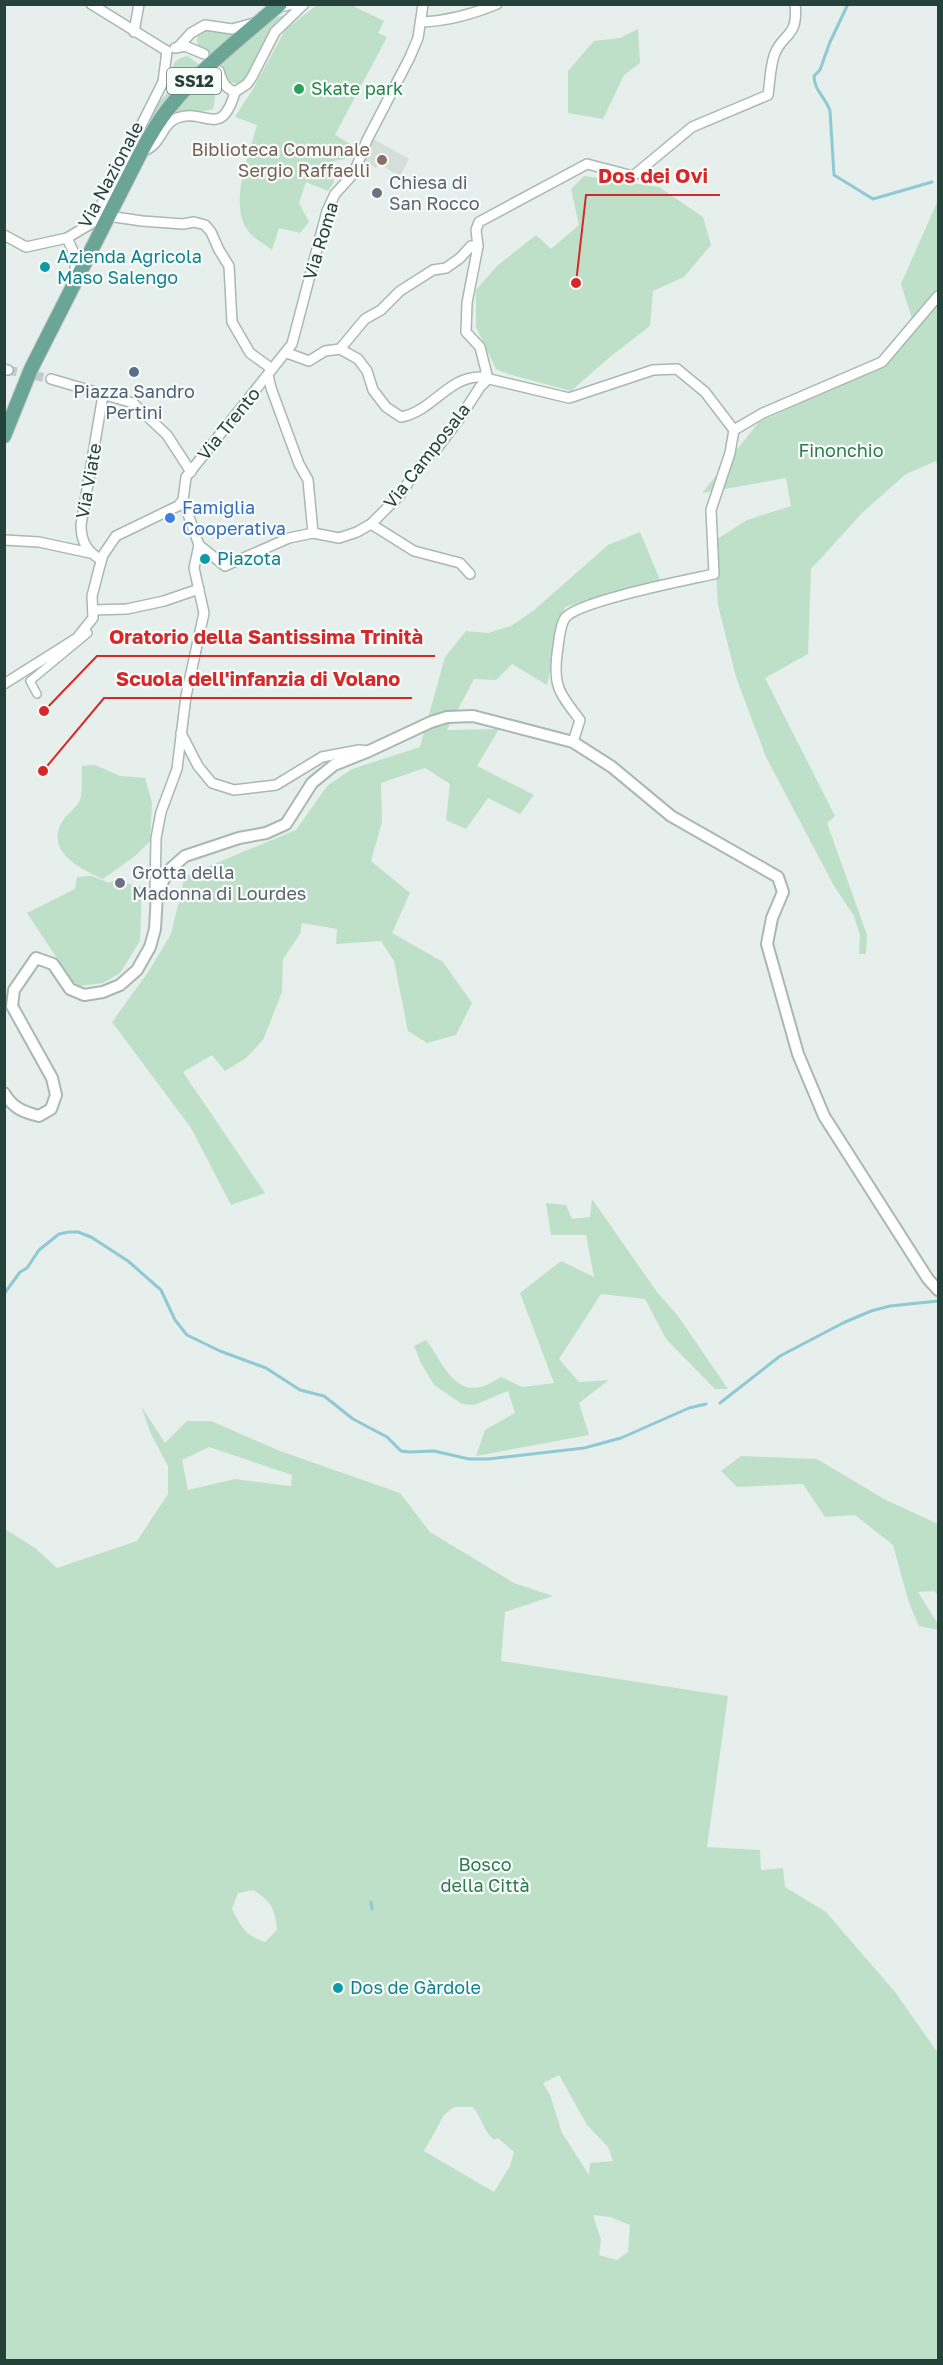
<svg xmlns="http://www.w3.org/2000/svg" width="943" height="2365" viewBox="0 0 943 2365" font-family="'Golos Text',sans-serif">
  <rect width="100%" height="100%" fill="#e6efeb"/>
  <polygon fill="#d4dfda" points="370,137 409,159 400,176 379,164 376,168 357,158"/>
  <g fill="#bfe0c8" fill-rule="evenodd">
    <path d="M318,4L351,5L384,21L378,33L387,37L335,135L352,145L345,159L334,161L330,171L334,182L328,191L306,182L299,203L309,222L300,233L279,228L272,250C264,244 251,237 246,228C230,201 249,153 257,125L235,117L253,89L285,30Z"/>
    <polygon points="290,13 243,82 237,84 228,81 222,64 275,18"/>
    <path d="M207,28L239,32L214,55L198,45C195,36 200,32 207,28Z"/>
    <polygon points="638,29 640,63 624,75 603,119 568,113 568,71 594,41 620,38"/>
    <path d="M188,56L201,66L140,140L158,103L184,75L180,71L172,70C174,59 179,58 188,56Z"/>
    <path d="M209,75C217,85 216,97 213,109L200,112L199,115L168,119L197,85Z"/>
    <polygon points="584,176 659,187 703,217 711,245 684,277 653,291 650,326 611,356 571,391 508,374 496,369 476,327 476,290 497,266 536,235 551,249 579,225 571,189"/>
    <polygon points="938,191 938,470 936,461 906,474 863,512 811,569 808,654 765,678 835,816 827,823 867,935 866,954 859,954 860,935 854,916 834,886 766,757 736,677 718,605 714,541 747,520 791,506 786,478 702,493 759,422 888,363 915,328 901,284 938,200"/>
    <polygon points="640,532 660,580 565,607 547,685 512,664 496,680 474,679 447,730 499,729 477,766 534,795 520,814 488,798 466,829 446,820 450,784 425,768 381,783 382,822 371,861 410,893 392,933 443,962 472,1003 456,1035 427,1043 408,1031 394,961 381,941 336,944 337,929 302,923 300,934 283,959 282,992 263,1040 246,1058 225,1071 212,1055 183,1072 265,1193 231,1205 191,1128 112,1022 149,971 171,934 185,876 296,830 327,786 352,769 420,747 445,657 466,631 488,633 511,626 533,611 608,545"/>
    <path d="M95,765L120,776L145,778L152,803L150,841L135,856L103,879C81,869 45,852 62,822C66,814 77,808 80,800C83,791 81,776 82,766Z"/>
    <polygon points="92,876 109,883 115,880 142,887 140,941 120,973 103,983 80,986 72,981 27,913 75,889 77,877"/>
    <path d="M592,1199L657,1292L678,1316L728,1389H715L666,1339L645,1299L601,1294L559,1359L579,1382L609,1380L579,1403L589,1435L476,1456L485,1430L515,1413L508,1391L474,1405L462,1404L434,1385L421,1363L414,1346L426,1340C440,1357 452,1394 480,1387C487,1386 495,1380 501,1377L522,1387L554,1383L520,1293L561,1261L594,1277L586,1235H551L546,1203L566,1205L572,1219L590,1217Z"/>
    <path d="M141,1406L165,1443L187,1421H211L280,1451L400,1493L430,1532L514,1583L553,1596L505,1612L501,1661L728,1696L707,1847L760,1850L761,1870L783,1868L785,1887L826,1912L895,1992L938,2053V2360H5V1529L35,1548L57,1568L137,1541L168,1494V1466L151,1434ZM209,1447L292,1475L291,1486L235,1479L188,1490L182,1460ZM253,1890C271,1901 275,1909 277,1930L265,1942C246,1936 241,1927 232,1909L238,1893ZM559,2075L587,2125L608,2147L613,2161L590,2163L589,2175L562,2133L550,2095L543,2083ZM454,2107H473C482,2119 483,2130 494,2140L498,2138L514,2152L510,2166L494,2192L424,2151L444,2115ZM593,2215L610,2217L630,2225L628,2252L617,2260L599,2255L601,2240Z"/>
    <polygon points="741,1456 817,1459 884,1499 938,1524 938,1595 934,1591 918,1592 938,1624 938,1630 919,1626 909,1603 893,1545 855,1515 825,1517 803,1484 737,1487 721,1471"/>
  </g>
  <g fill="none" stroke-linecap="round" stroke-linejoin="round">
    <g stroke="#8ec9d4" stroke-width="3">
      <path d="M848,4L830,42L820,70L814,76C814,90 826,98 830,111L834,175L873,199L932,182"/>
      <polyline points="4,1294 20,1272 27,1268 39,1250 59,1234 69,1232 78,1232 91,1237 128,1261 161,1290 175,1320 187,1335 220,1351 266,1368 300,1390 324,1396 353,1419 387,1437 401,1451 409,1452 434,1451 469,1459 488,1459 584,1448 621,1438 689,1408 706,1404"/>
      <polyline points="720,1403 780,1356 843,1323 871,1311 890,1306 938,1301"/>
      <polyline points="371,1902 372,1909"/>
    </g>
    <polyline stroke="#bfccc8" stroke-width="9" stroke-dasharray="9 4.5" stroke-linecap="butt" points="8,370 51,379"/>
    <g stroke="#a8b8b2" stroke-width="10">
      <polyline id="pedestrian" points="37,694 30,681 88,633"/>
    </g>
    <g stroke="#a8b8b2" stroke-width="12">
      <g id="minor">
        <polyline points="91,4 167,51"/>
        <polyline points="275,8 293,4"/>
        <path d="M421,22C448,21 473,14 497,4"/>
        <polyline points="134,32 139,4"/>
        <polyline points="179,46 191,33 205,25 232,29 254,23"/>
        <polyline points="175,48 185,46 204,54"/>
        <path d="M219,71C222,82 225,88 235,92"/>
        <polyline points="235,92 247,84 252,77 275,32 304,4"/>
        <path d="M141,152C162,146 160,125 177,118C204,107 221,141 235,92"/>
        <polyline points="108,216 142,221 183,224 194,222 205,225 211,232 219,250 229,266 232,322 250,353 272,369"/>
        <polyline points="4,235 26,247 67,238 92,223 163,82 167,51"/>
        <polyline points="67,238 74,253 76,276"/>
        <path d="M478,246L476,230L479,222L587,164L633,176L692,127L768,95C770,82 770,68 774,56C781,33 799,39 795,4"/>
        <path d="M287,353L309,361L325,351L340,349L358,359L367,371L373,390L386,407L401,417C432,412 448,376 481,377L569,398L653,370L677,369L705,392L734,430L763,413L882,362L938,296"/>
        <polyline points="4,369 8,370"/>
        <polyline points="268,375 271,388 299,464 308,480 313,533"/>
        <polyline points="51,379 133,403 167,435 191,472"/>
        <polyline points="371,524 414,551 460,563 470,574"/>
        <polyline points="4,540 39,542 90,553"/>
        <polyline points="199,545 225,566 289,538 313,533 339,538 357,532 371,524 400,495 418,468 438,447 460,418 480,387 488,379 480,347 466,332 467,303 478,246 471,246 460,258 446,268 433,270 400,291 381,310 365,319 340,349"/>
        <path d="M101,560C87,551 81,542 81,525L103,395"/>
        <polyline points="93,610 127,609 164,601 199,589"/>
        <polyline points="4,684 77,638 93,618 92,596 99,569 103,555 116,536 178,506 183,500"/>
        <polyline points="181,733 198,766 212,783 234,790 276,785 322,757 359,750 368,751"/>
        <path d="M573,742L580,720C560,694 553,687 557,654C559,643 559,627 565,618C578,601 687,580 714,574L711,510L730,453L734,430"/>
        <polyline points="155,895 156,838 161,812 177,769 186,696 204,613 194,568 199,545 183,500 186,477 292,344 327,211 335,194 354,173 367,140 410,57 418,38 423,4"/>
      </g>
    </g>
    <g stroke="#a8b8b2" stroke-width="14">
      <path id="tertiary" d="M4,1093C13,1108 23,1112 39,1116L51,1109L56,1095L52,1078L12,1006L14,990L36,958L53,964L70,989L84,995L103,992L120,985L137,970L150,947L155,929L157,893L168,871L185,856L239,838L266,833L286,824L312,783L334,765L369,751L431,722L447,717L473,716L573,742L612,767L671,816L778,877L783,892L772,918L767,944L798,1054L824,1116L928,1279L938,1290"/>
    </g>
    <g stroke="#c2cac8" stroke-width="16">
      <path id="primary" d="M4,436L31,369L141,152C149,137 158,122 168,109C198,71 243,36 280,4"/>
    </g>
    <use href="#pedestrian" stroke="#fff" stroke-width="7"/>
    <use href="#minor" stroke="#fff" stroke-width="9"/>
    <use href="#tertiary" stroke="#fff" stroke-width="10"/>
    <use href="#primary" stroke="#6aa596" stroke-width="14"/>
  </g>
  <circle fill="#2e9e5b" stroke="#f7fbf9" stroke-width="2" cx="299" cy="89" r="6"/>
  <circle fill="#8d6e63" stroke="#f7fbf9" stroke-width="2" cx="382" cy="160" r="6"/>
  <g fill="#6b7280" stroke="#f7fbf9" stroke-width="2">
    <circle cx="377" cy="193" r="6"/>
    <circle cx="120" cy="883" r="6"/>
  </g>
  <g fill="#0f9aa8" stroke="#f7fbf9" stroke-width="2">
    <circle cx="45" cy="267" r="6"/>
    <circle cx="205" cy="559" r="6"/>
    <circle cx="338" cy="1988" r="6"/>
  </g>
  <circle fill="#5c6f8a" stroke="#f7fbf9" stroke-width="2" cx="134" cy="372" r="6"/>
  <circle fill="#3f7fe0" stroke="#f7fbf9" stroke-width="2" cx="170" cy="518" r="6"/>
  <g text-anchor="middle" stroke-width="4.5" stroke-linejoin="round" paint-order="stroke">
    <rect fill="#f7fbf9" stroke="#637a73" stroke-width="1.5" x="167" y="68" width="54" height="26" rx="4.5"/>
    <g font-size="16" font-weight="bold" fill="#24423a">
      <text x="194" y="87">SS12</text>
    </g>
    <g font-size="18" fill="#27864d" stroke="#f7fbf9" text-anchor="start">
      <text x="311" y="95">Skate park</text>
    </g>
    <g font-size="18" fill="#785e54" stroke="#f7fbf9" text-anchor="end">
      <text x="370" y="156">Biblioteca Comunale<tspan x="370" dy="21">Sergio Raffaelli</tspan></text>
    </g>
    <g font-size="18" fill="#24423a" stroke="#f7fbf9">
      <text transform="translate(111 175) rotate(-62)" y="6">Via Nazionale</text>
      <text transform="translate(321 241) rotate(-73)" y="6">Via Roma</text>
      <text transform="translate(229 424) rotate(-51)" y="6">Via Trento</text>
      <text transform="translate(427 456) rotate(-52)" y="6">Via Camposala</text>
      <text transform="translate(89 481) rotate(-80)" y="6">Via Viate</text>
    </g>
    <g font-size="18" fill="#5b616d" stroke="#f7fbf9" text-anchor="start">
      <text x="389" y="189">Chiesa di<tspan x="389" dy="21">San Rocco</tspan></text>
      <text x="132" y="879">Grotta della<tspan x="132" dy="21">Madonna di Lourdes</tspan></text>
    </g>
    <g font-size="18" fill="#0d838f" stroke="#f7fbf9" text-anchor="start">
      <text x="57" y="263">Azienda Agricola<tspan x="57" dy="21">Maso Salengo</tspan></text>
      <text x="217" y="565">Piazota</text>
      <text x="350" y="1994">Dos de Gàrdole</text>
    </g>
    <g font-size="18" fill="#4e5e75" stroke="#f7fbf9">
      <text x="134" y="398">Piazza Sandro<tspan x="134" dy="21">Pertini</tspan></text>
    </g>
    <g font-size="18" fill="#2d7a4b" stroke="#f7fbf9">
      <text x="841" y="457">Finonchio</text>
      <text x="485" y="1871">Bosco<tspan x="485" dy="21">della Città</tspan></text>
    </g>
    <g font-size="18" fill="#366cbe" stroke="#f7fbf9" text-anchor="start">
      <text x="182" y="514">Famiglia<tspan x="182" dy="21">Cooperativa</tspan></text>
    </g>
  </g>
  <path fill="none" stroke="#d62828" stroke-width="2" d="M576 283L586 195H720M44 711L97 656H435M43 771L104 698H412"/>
  <g fill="#d62828" stroke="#f7fbf9" stroke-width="2">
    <circle cx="576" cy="283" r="6"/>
    <circle cx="44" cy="711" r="6"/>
    <circle cx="43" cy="771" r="6"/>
  </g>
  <g font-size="20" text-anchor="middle" font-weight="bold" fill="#d62828" stroke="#f7fbf9" stroke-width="4.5" stroke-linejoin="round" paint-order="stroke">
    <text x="653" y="183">Dos dei Ovi</text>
    <text x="266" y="644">Oratorio della Santissima Trinità</text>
    <text x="258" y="686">Scuola dell'infanzia di Volano</text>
  </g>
  <rect width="943" height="2365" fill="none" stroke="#24423a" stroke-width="12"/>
</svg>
